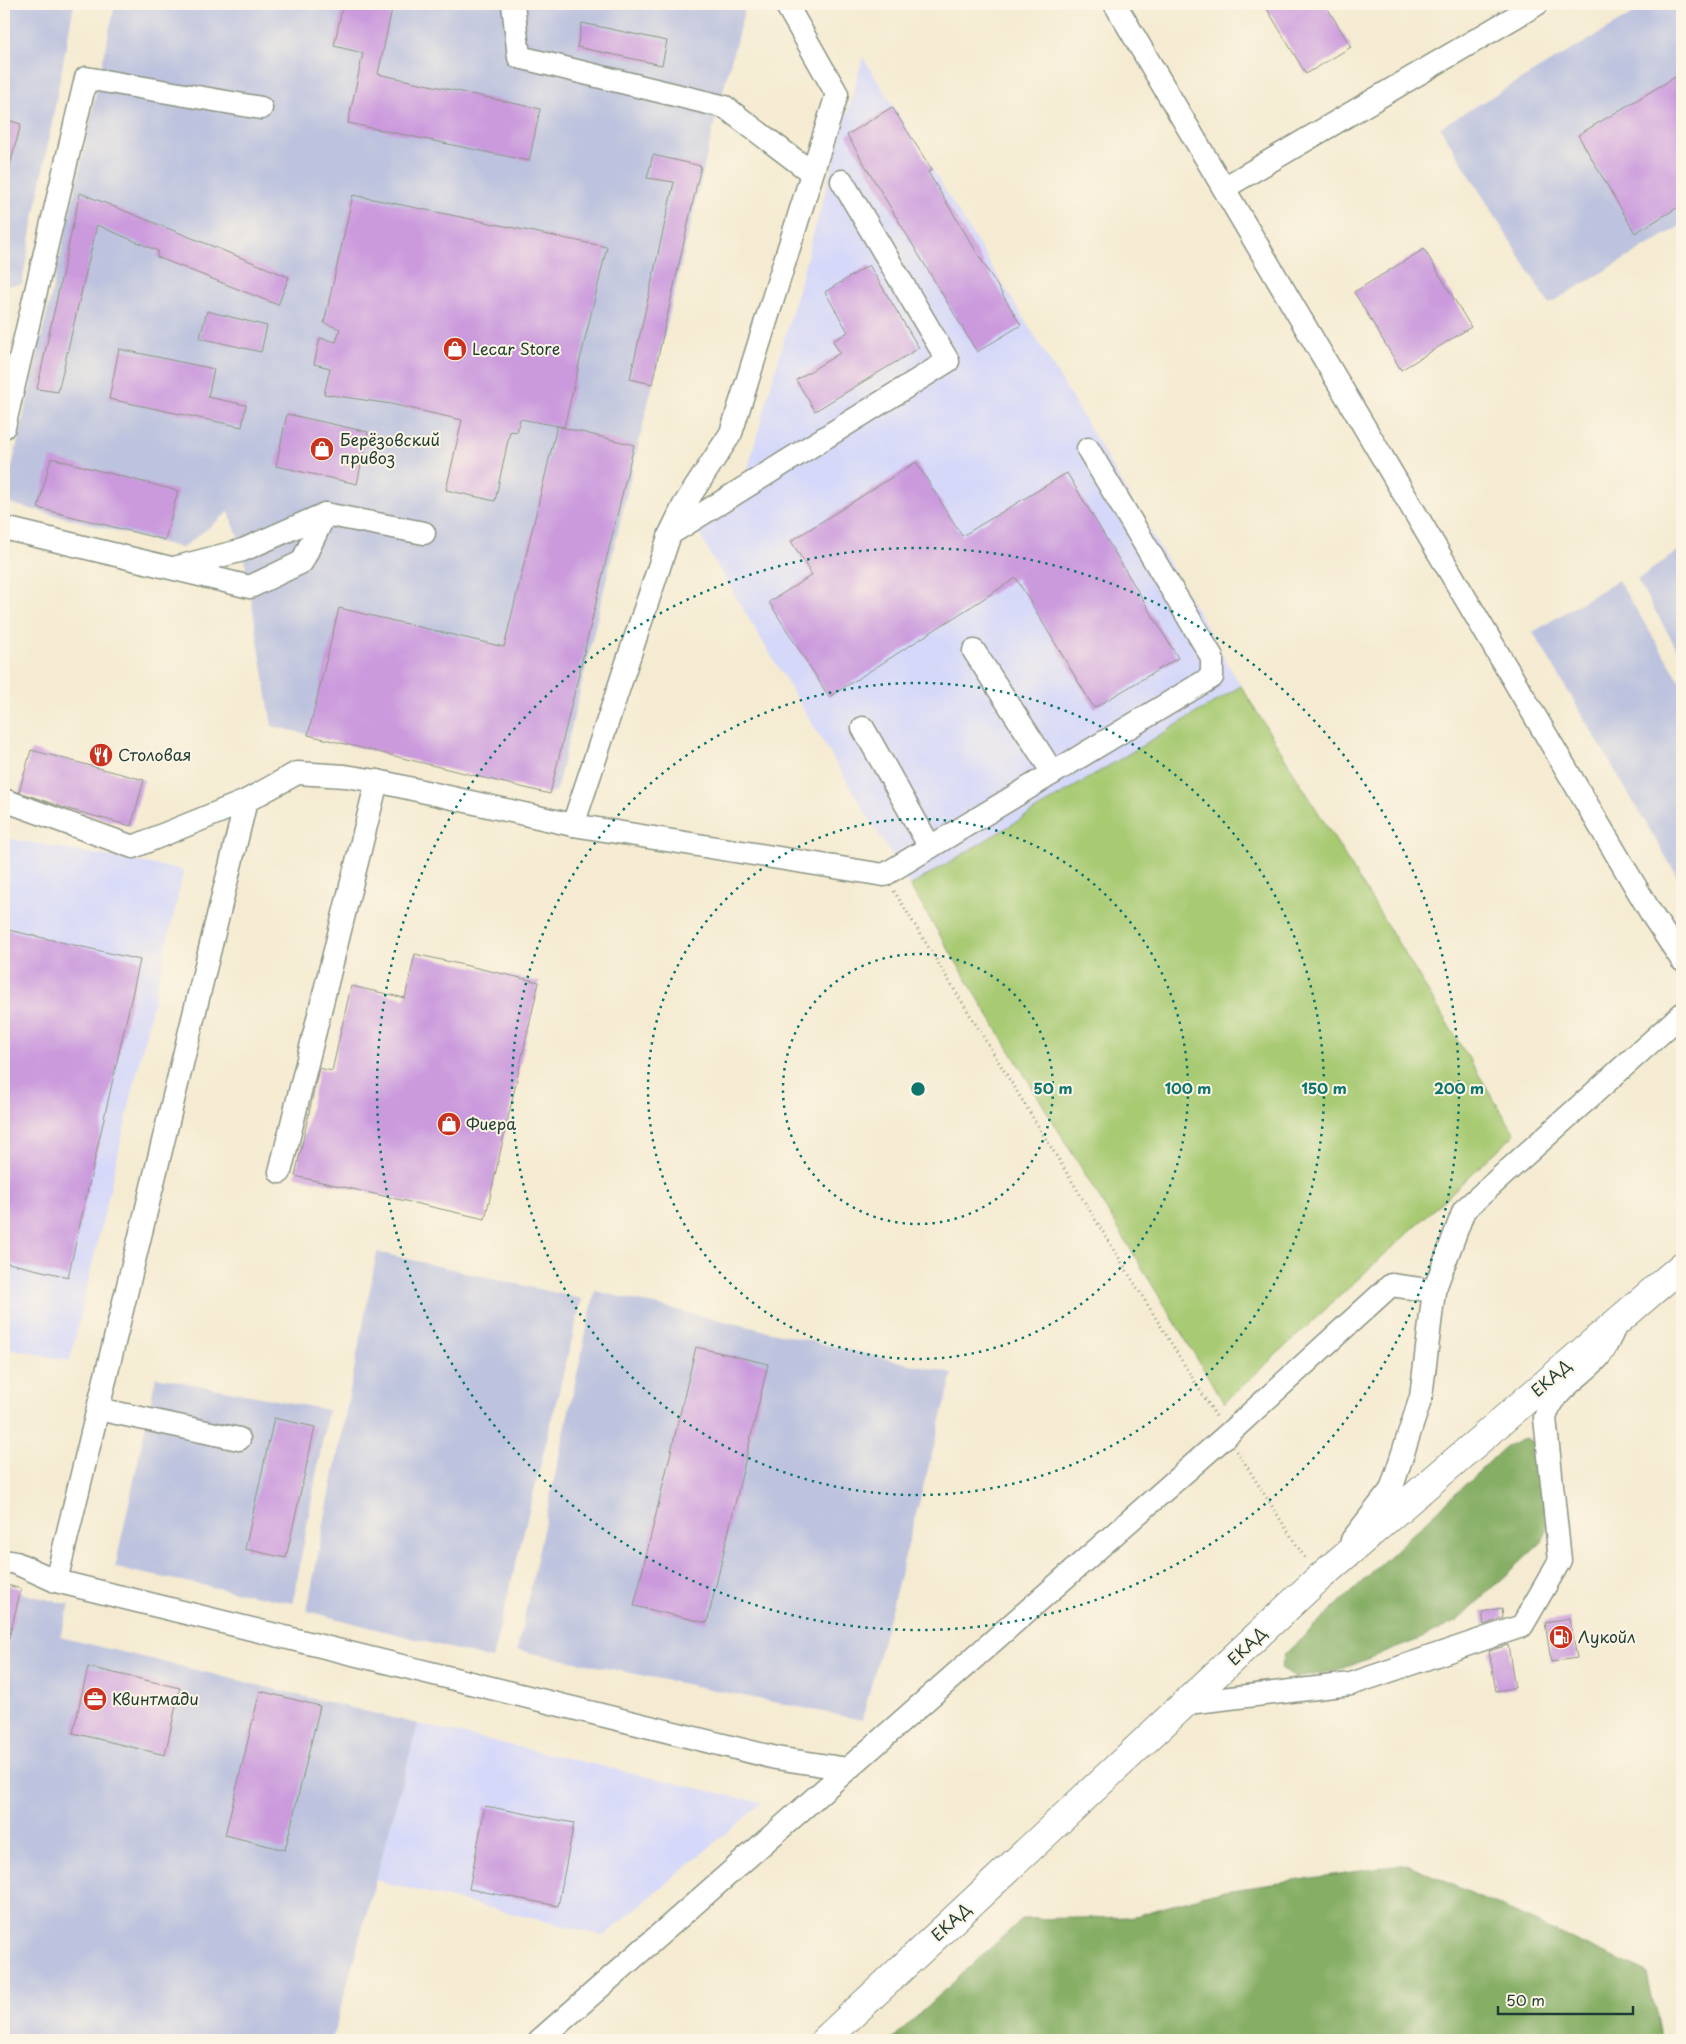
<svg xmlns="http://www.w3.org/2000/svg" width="1686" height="2044" viewBox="0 0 1686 2044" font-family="'Playpen Sans',sans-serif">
  <rect width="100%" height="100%" fill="#fcf5e5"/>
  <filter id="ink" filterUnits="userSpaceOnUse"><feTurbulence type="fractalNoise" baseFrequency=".02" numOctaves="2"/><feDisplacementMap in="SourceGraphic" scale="10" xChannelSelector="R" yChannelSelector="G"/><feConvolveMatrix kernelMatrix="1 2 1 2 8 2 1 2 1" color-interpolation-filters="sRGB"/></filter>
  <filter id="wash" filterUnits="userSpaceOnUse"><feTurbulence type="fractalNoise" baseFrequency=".0096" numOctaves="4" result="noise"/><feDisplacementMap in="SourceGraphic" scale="20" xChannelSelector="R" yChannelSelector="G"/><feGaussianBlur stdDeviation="1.12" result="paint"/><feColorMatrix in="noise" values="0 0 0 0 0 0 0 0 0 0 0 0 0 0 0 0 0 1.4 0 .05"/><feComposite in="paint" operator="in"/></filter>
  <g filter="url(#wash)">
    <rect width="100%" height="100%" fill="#f5ebd2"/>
    <g fill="#d5d8f9">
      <polygon points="863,57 1044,351 1241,686 910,886 711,556 689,513 746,475"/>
      <polygon points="4,838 184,870 70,1361 4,1347"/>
      <polygon points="418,1724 762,1803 604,1936 375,1880"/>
    </g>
    <g fill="#bdc3de">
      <polygon points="4,4 74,4 22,284 4,286"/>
      <polygon points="115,4 746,4 712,134 556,792 272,726 243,550 229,512 182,548 4,502 77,182"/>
      <polygon points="1650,4 1682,4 1682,225 1549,304 1440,127"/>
      <polygon points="1682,548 1682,657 1637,580"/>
      <polygon points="1618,580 1682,684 1682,879 1680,881 1533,632"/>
      <polygon points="377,1252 582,1299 492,1659 307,1611"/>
      <polygon points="595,1291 953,1374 862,1720 517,1650"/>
      <polygon points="156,1377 328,1410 293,1603 115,1568"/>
      <polygon points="4,1589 70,1605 60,1637 418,1724 332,2040 4,2040"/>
    </g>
    <polygon fill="#a8ca73" stroke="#648454" points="1241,686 1515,1134 1224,1403 910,886"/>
    <g fill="#86ae65" stroke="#52764c">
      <polygon points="1525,1438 1542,1446 1550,1523 1542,1542 1457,1621 1420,1639 1339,1670 1297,1678 1281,1668 1285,1654 1504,1448"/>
      <polygon points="1407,1864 1647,1973 1662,2040 891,2040 1022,1919 1132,1917 1212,1893"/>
    </g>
    <g id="blocks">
      <g fill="#ca9add">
        <polygon points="343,4 393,4 378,74 540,109 529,161 348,123 363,53 334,46"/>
        <polygon points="1264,4 1325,4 1351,47 1306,74"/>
        <polygon points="582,23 667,41 662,65 577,47"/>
        <polygon points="1682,73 1682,205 1635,233 1578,135"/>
        <polygon points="892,107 932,170 928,172 1021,325 977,352 847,135"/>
        <polygon points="4,119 21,124 9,169 4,169"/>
        <polygon points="653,155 701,166 652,384 630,379 674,182 647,178"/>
        <polygon points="80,193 289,277 278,305 157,257 158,251 97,225 58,392 37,389"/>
        <polygon points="353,195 607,247 564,427 520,419 517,432 510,431 495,501 446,490 462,420 391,404 324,394 330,368 314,364 320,338 336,342 340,329 324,323"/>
        <polygon points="1424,249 1471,327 1401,370 1354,292"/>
        <polygon points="869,265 919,348 815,411 796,380 840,353 833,341 848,332 825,292"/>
        <polygon points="207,311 267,326 261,352 200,338"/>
        <polygon points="119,349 214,369 208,397 246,405 242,427 109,399"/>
        <polygon points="287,414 368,432 357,484 276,466"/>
        <polygon points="557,426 634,445 550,794 308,735 339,608 504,647"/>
        <polygon points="51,458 178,491 165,540 38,508"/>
        <polygon points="916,462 962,536 1067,473 1178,658 1094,708 1016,578 829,697 769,602 812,575 791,541"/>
        <polygon points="31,750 144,780 131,826 68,809 19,792"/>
        <polygon points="4,929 140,960 68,1277 4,1262"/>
        <polygon points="415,954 539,982 485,1219 295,1176 319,1068 332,1071 351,986 405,998"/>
        <polygon points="696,1347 768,1364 707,1623 634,1606"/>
        <polygon points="274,1418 315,1427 286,1558 245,1549"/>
        <polygon points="4,1584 21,1589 9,1638 4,1638"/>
        <polygon points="1502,1608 1503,1618 1484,1625 1482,1612"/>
        <polygon points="1570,1618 1577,1658 1551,1662 1545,1622"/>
        <polygon points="1508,1645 1515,1688 1496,1691 1489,1651"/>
        <polygon points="88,1667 180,1688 165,1755 73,1733"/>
        <polygon points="260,1691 320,1706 285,1850 225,1835"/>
        <polygon points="485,1806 574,1823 558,1906 469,1889"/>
      </g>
    </g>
  </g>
  <g filter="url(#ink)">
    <use href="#blocks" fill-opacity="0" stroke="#8a9483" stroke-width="1"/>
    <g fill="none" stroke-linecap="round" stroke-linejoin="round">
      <g stroke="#8a9483" stroke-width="25">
        <g id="minor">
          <polyline points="513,4 519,57 725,107 812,173"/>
          <polyline points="1115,4 1654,918 1682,960"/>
          <polyline points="1224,188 1537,4"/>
          <polyline points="4,427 86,78 261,108"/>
          <polyline points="4,528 250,587 302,562 325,514"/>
          <polyline points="670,534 684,505 731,433 837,94 786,4"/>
          <polyline points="174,568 243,550 325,514 424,533"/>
          <polyline points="974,651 1053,773"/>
          <polyline points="863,728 930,847"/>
          <polyline points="4,800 133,847 246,801 297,773 345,776 377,781 573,825 884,875 1212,677 1212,657 1088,449"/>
          <polyline points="573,825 670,534 948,361 842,181"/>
          <polyline points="280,1172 377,781"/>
          <polyline points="98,1409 239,1439"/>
          <polyline points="1352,1540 1391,1490 1421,1397 1434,1291 1464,1210 1682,1014"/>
          <polyline points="4,1561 16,1563 56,1581 776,1758 848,1769"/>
          <polyline points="56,1581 246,801"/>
          <path d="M1187,1703L1351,1684L1522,1626L1560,1560L1545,1418C1553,1391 1580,1377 1598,1358C1605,1350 1610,1337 1615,1327"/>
          <polyline points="540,2040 1227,1435 1391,1285 1434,1291"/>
        </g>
      </g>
      <g stroke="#8a9483" stroke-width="30">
        <polyline id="highway" points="825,2040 1319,1578 1682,1266"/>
      </g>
      <g stroke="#8a9483" stroke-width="3" stroke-dasharray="1 4" stroke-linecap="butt">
        <polyline points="894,891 1217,1418"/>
        <polyline points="1237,1451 1306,1560"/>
      </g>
      <use href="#minor" stroke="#fff" stroke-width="22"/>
      <use href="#highway" stroke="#fff" stroke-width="28"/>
    </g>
  </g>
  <g fill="none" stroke="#0f766e" stroke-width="2.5" stroke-dasharray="2.5 5">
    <circle cx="918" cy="1089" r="135"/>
    <circle cx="918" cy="1089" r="270"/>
    <circle cx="918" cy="1089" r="406"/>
    <circle cx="918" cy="1089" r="541"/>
  </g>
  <defs>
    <g id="shop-disc" transform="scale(1.25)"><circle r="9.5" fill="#c8321e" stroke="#fcf5e5"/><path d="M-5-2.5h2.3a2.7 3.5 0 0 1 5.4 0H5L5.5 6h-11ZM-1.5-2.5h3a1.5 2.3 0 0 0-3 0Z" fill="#fff"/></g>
    <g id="restaurant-disc" transform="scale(1.25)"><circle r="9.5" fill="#c8321e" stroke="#fcf5e5"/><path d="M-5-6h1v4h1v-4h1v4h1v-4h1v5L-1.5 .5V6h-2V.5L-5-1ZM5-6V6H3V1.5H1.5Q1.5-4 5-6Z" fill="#fff"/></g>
    <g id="fuel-disc" transform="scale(1.25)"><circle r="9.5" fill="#c8321e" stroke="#fcf5e5"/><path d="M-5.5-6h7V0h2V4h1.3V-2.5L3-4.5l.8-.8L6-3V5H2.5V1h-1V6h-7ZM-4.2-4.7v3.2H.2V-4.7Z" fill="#fff"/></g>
    <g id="office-disc" transform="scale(1.25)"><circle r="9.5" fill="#c8321e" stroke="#fcf5e5"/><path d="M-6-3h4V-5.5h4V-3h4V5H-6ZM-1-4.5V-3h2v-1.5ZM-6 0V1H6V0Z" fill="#fff"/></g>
  </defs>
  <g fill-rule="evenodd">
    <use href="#shop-disc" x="455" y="349"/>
    <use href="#shop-disc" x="322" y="449"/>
    <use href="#restaurant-disc" x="101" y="755"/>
    <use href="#shop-disc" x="449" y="1124"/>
    <use href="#fuel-disc" x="1561" y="1637"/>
    <use href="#office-disc" x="95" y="1699"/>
  </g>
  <g text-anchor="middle" stroke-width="4" stroke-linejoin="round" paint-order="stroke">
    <g font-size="16" fill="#1f3d34" stroke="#fcf5e5" text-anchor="start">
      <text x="472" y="355">Lecar Store</text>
      <text x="340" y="446">Берёзовский<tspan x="340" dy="18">привоз</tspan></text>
      <text x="118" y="761">Столовая</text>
      <text x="466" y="1130">Фиера</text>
      <text x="1578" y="1643">Лукойл</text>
      <text x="112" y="1705">Квинтмади</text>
    </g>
    <g font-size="16" fill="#1f3d34" stroke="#fcf5e5">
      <text transform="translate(1551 1378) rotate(-41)" y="6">ЕКАД</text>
      <text transform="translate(1247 1646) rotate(-44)" y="6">ЕКАД</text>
      <text transform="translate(951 1922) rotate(-43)" y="6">ЕКАД</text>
    </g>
  </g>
  <circle cx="918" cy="1089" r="8" fill="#0f766e" stroke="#fcf5e5" stroke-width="2.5"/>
  <g font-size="15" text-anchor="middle" font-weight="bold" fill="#0f766e" stroke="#fcf5e5" stroke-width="4" stroke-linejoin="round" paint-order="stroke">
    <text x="1053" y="1094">50 m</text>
    <text x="1188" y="1094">100 m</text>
    <text x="1324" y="1094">150 m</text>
    <text x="1459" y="1094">200 m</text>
  </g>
  <rect width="1686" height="2044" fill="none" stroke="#fcf5e5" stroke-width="20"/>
  <path d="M1498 2006v8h135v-8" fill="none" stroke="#1f3d34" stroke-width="2.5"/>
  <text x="1506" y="2006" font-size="15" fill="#1f3d34" stroke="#fcf5e5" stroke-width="4" paint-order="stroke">50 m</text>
</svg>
